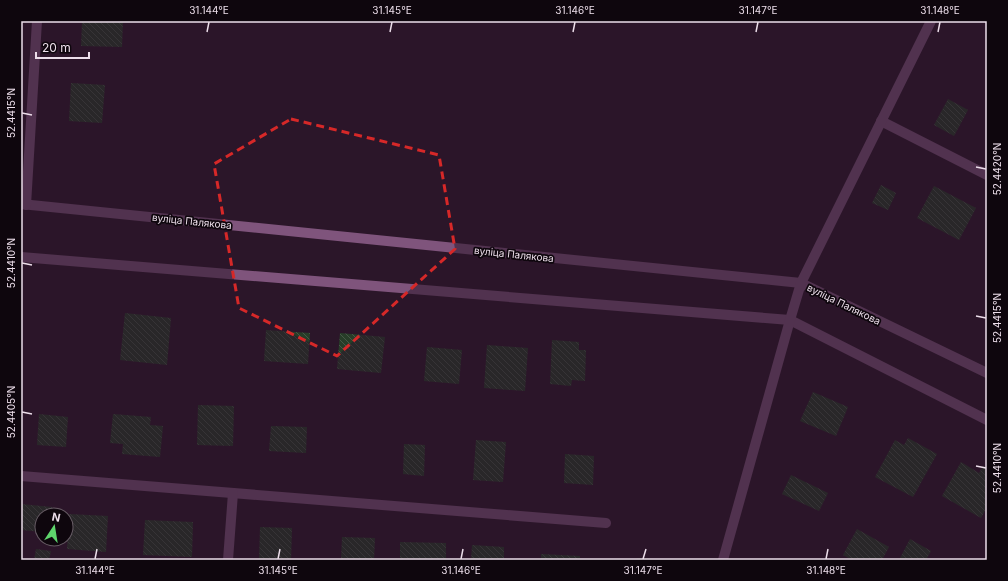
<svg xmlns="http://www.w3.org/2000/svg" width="1008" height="581" viewBox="0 0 1008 581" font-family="Inter,sans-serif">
  <defs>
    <pattern id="building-back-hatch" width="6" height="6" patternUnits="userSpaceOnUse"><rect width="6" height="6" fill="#273d28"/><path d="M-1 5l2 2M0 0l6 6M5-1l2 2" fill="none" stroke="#465947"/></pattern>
  </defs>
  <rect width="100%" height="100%" fill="#2b1629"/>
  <g fill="url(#building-back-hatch)">
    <polygon points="87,21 123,21 122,47 81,46 82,22 87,22"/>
    <polygon points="71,83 105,85 102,123 69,121"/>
    <polygon points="948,99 968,110 954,136 934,125"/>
    <polygon points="881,185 896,193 888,210 872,203"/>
    <polygon points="934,186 976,208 959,240 917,218"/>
    <polygon points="125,313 171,318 167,365 120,360"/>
    <polygon points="266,330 310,333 308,364 264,361"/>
    <polygon points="340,333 385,337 381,373 337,369"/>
    <polygon points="552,340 579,342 579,350 586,350 585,381 572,380 571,386 550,384"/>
    <polygon points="487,345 528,348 525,391 484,388"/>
    <polygon points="427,347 462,350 459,384 424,381"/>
    <polygon points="813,392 848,407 836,436 800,421"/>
    <polygon points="198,405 234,406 233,446 197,445"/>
    <polygon points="39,414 68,417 66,447 37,445"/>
    <polygon points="113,414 151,417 150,425 163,426 160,457 122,454 123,444 110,443"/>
    <polygon points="271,426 307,427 306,453 269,451"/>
    <polygon points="908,438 937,454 913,497 875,477 895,440 904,445"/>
    <polygon points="476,440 506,442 503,482 473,480"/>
    <polygon points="404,444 425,445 424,476 403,474"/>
    <polygon points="565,454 594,456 593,485 564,483"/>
    <polygon points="961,462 979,473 983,466 987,468 987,507 981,518 942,496"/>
    <polygon points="791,475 828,493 819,511 782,494"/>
    <polygon points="21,504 52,507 52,515 42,515 42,532 21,530"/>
    <polygon points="69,514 108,516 106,552 67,549"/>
    <polygon points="145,520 193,522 192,557 143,555"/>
    <polygon points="260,527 292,528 291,560 259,560"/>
    <polygon points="857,529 889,547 882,560 852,560 843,555"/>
    <polygon points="342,537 375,538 374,560 341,560"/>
    <polygon points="910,539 931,551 926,560 899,560"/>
    <polygon points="400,542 446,543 446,560 400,560"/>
    <polygon points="472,545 504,547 504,560 471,560"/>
    <polygon points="36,549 51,551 49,560 34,560"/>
    <polygon points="541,554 580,556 580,560 541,560"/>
    <polygon points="637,558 654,559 654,560 637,560"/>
  </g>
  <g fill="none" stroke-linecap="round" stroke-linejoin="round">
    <g stroke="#7f547c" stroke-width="10">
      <polyline points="881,121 987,175"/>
      <polyline points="21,257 790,320 987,420"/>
    </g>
    <g stroke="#7f547c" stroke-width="10">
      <polyline points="21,204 801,283 987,373"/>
      <polyline points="26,205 37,21"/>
      <polyline points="21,476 606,523"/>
      <polyline points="228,560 233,493"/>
      <polyline points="723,560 790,320 801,283 931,21"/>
    </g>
  </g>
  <path d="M0 0H1008V581H0ZM291,119L439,155L455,249L337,356L239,308L214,164Z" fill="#2b1629" fill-opacity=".55" fill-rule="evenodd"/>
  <path fill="none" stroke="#d62828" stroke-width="3" stroke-dasharray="8 5" stroke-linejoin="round" d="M291,119L439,155L455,249L337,356L239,308L214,164Z"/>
  <path fill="none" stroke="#ecdeea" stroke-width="1.5" d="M207,32L209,22M390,32L392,22M573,32L575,22M756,32L758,22M938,32L940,22M22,113L32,115M976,167L986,169M22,263L32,265M976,316L986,318M22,412L32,414M976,466L986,468M95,559L97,549M278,559L280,549M461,559L463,549M643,559L646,549M826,559L828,549"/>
  <g text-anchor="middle" stroke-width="3.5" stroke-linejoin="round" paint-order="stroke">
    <g font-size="10" fill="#ecdeea" stroke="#0e060d">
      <text transform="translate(192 221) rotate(6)" y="4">вуліца Палякова</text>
      <text transform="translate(514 254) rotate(6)" y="4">вуліца Палякова</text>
      <text transform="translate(844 304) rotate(26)" y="4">вуліца Палякова</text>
    </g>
  </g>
  <rect width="1008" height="581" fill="none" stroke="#0e060d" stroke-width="44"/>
  <g transform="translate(54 527) rotate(12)"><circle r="19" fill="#0e060d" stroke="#675c65"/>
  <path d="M0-3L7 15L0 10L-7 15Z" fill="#5ed56c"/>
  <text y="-6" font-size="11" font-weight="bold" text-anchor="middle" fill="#ecdeea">N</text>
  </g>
  <path d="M36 52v6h53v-6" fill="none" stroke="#ecdeea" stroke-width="2"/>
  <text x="42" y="52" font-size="12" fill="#ecdeea" stroke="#0e060d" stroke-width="3" paint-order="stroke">20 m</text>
  <rect x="22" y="22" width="964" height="537" fill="none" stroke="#ecdeea" stroke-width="1.5"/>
  <g font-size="10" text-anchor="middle" fill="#ecdeea">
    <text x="209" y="14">31.144°E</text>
    <text x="392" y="14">31.145°E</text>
    <text x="575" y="14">31.146°E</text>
    <text x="758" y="14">31.147°E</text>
    <text x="940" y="14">31.148°E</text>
    <text transform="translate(11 113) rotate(-90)" y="4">52.4415°N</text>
    <text transform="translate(997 169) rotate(-90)" y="4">52.4420°N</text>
    <text transform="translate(11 263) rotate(-90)" y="4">52.4410°N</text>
    <text transform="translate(997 318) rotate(-90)" y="4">52.4415°N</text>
    <text transform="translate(11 412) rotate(-90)" y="4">52.4405°N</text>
    <text transform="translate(997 468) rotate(-90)" y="4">52.4410°N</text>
    <text x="95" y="574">31.144°E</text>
    <text x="278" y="574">31.145°E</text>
    <text x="461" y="574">31.146°E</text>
    <text x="643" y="574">31.147°E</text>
    <text x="826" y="574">31.148°E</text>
  </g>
</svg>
